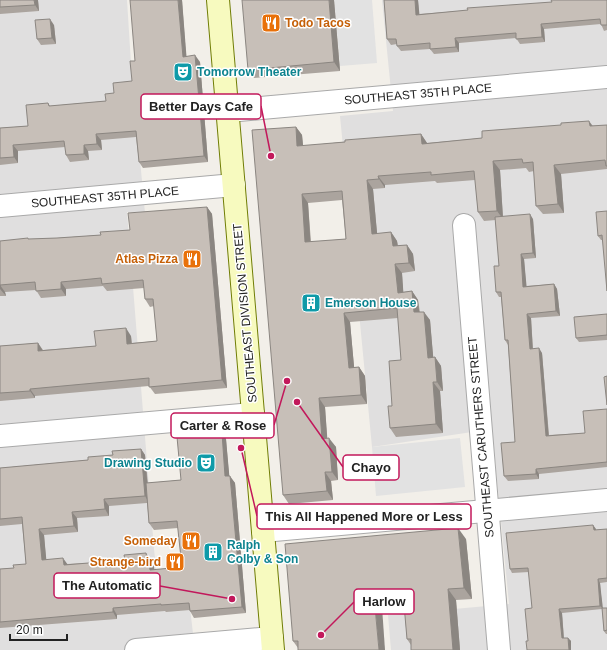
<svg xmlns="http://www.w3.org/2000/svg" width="607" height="650" viewBox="0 0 607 650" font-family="Helvetica,sans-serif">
  <rect width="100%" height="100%" fill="#f2efe9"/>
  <g fill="#e0dfdf">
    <polygon points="0,0 127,0 131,64 145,213 127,212 154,549 157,576 186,575 195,650 0,650"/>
    <polygon points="382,0 607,0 607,650 391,650 388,615 509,604 492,429 372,447 340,116 393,111"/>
  </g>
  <g fill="#e2e2e2">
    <polygon points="334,0 372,0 377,63 340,66"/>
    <polygon points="460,438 465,487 376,496 372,447"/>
  </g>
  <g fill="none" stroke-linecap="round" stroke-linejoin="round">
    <g stroke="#a9a9a9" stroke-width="24">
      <g id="minor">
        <polyline points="228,111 607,77"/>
        <polyline points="0,206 234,185"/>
        <polyline points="464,225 499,650"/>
        <polyline points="0,436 253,414"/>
        <polyline points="263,531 607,500"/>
        <polyline points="136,650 272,638"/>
      </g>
    </g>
    <g stroke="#707d05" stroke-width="24">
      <polyline id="secondary" points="218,0 273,650"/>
    </g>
    <use href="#minor" stroke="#fff" stroke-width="22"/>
    <use href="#secondary" stroke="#f7fabf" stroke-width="22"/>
  </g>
  <g fill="#aba49e" fill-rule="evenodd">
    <polygon points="0,0 38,0 39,11 0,14"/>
    <polygon points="182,0 186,56 200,62 208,162 143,168 139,162 136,137 101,140 102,150 88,151 89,160 70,162 66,155 65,147 18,151 18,163 0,165 0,128 28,126 48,103 50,106 106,101 114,93 132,81 135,61"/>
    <polygon points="334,0 340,71 254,78 248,70"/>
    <polygon points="384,0 418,0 419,14 607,0 607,30 604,31 601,24 544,29 545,42 520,44 516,38 459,43 459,52 434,54 430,49 401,51 397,46 397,44 391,45 387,39"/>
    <polygon points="54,25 56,44 41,45 37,39"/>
    <path d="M607,125V169L561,174L564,213L543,214L536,206L534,171L529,172L526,168L500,170L503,217L533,219L536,258L524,259L526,286L554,284L557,289L560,316L531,318L533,349L542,353L549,435L585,433L607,409V467L539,474V479L508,481L504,476L515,442L508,345L505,340L501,297H499L496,292L499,266L496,220L484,221L478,212L475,180L437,183L435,181L385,185V188L373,189L377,234L391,232L397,241L398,246L407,245L413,254L415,271L402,273L403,292L412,291L418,300L420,312L430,320L433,357H435L441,366L443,391H440L443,433L396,437L390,428L392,406L401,360L398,318L350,322L354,367H359L365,376L367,404L325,407L327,438L336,447L338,480L331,481L333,500L289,504L283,495L296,127L302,135L303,146L421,134L427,143L482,138ZM342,200L346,239L311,242L308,203Z"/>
    <polygon points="207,207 212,214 227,388 155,394 149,386 35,396 35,398 0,401 0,346 38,343 43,350 96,346 131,336 132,343 157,341 154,306 150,307 145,299 144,288 107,291 103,286 66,289 66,296 41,298 36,290 5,292 6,296 0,296 0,241 57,238 101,235 130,230"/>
    <polygon points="607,211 602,240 601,240 598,236"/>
    <polygon points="607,314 607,340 579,342 576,338"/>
    <path d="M222,433L226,439L229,476L235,483L246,613L194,618L190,611V610L166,612L165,611L117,615V619L0,628V569L14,568L26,564L22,524L0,526V468L88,460L141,449L145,455L148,483L181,480ZM147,503L149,523L154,530L178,528L182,567L154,570V566L151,561V560L67,564L46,560L44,535L78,532L77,518L109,516V506Z"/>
    <polygon points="593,525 596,530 607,529 607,582 600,583 602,608 607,608 607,634 606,634 604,631 602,609 562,613 564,638 568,638 571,641 571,650 527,650 532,608 529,572 512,573 510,569"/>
    <polygon points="466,539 472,599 456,600 460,650 411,650 411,645 407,639 404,605 382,607 298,648 293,641"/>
  </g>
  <g fill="#8b8681">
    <polygon points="34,0 38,0 39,11 35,5"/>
    <polygon points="178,0 182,0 187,63 183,57"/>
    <polygon points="329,0 334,0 340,71 334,62"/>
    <polygon points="415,0 418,0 420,20 416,15"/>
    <polygon points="50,19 54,25 56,44 52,38"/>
    <polygon points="541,24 544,29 545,42 542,37"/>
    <polygon points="455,38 459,43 459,52 456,47"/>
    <polygon points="195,55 200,62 208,162 204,156"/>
    <polygon points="589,121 595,129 590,126"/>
    <polygon points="296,127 302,135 304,155 297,146"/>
    <polygon points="96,134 101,140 102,150 97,144"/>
    <polygon points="421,134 427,143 428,152 422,144"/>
    <polygon points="13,145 18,151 18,163 14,157"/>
    <polygon points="84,145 88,151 89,160 84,154"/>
    <polygon points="493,161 500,170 503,219 497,211"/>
    <polygon points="554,165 561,174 564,213 558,204"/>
    <polygon points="378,176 385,185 385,188 379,179"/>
    <polygon points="367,180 373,189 378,243 372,234"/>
    <polygon points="302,194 308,203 311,251 305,242"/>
    <polygon points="207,207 212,214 227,388 222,380"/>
    <polygon points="530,214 533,219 536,258 533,253"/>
    <polygon points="391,232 397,241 399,255 393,246"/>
    <polygon points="407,245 413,254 415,271 409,263"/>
    <polygon points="521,254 524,259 527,291 523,287"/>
    <polygon points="395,264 402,273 404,301 398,293"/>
    <polygon points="61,282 66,289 66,296 61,289"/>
    <polygon points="554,284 557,289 560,316 556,311"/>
    <polygon points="0,285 5,292 6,296 0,289"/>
    <polygon points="412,291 418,300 420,321 414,312"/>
    <polygon points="424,312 430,320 434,366 428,358"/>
    <polygon points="344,313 350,322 355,377 349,368"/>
    <polygon points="527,314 531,318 533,354 530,349"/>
    <polygon points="126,328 131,336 132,351 127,344"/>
    <polygon points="38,343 43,351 38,351"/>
    <polygon points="539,348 542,353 549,440 546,436"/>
    <polygon points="435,357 441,366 443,391 437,382"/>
    <polygon points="359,367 365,376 367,404 361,395"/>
    <polygon points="433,382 440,391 443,433 436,424"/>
    <polygon points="30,389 35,396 35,398 30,391"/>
    <polygon points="319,398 325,407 328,448 322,439"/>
    <polygon points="222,433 226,439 230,483 225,476"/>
    <polygon points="329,438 336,447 338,480 332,472"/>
    <polygon points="141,449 145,455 149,503 145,496"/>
    <polygon points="536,469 539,474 539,479 536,474"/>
    <polygon points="325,472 331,481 333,500 327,491"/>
    <polygon points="230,476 235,483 246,613 242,607"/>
    <polygon points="104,499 109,506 109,516 105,509"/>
    <polygon points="72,512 77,518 78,532 74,526"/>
    <polygon points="593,525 596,529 596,534 594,530"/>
    <polygon points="458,528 466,539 472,599 464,588"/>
    <polygon points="39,529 44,535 47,567 42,560"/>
    <polygon points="146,553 154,566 155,577 150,570 147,560"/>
    <polygon points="63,558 68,565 64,565"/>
    <polygon points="598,579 600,583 603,609 600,606"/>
    <polygon points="448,589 456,600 460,650 453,650"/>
    <polygon points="374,596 382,607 385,650 379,650"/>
    <polygon points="113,608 117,615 117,619 113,612"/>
    <polygon points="559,609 562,613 564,642 562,638"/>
    <polygon points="568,638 571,641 571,650 569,650"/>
  </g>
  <g fill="#c7bfb8" stroke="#8b8681" fill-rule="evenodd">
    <polygon points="0,0 34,0 35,5 0,7"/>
    <polygon points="130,0 178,0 183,57 195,55 204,156 139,162 136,131 96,134 97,144 84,145 84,154 66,155 64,141 13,145 14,157 0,158 0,128 28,126 26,105 48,103 49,106 106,101 105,94 114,93 113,83 132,81 130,61 135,61"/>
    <polygon points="242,0 329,0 334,62 248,70"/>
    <polygon points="384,0 415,0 416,15 468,10 467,8 552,2 551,0 607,0 607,25 601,25 600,19 541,24 542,37 516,39 516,33 455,38 456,47 430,49 430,43 397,46 396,39 387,39"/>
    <polygon points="50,19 52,38 37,39 35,20"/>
    <path d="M589,121L590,126L607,125V166H606L605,160L554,165L558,204L536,206L533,162L523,163L522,159L493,161L497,211L478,212L474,171L431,175V172L378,176L379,179L367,180L372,234L391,232L393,246L407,245L409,263L395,264L398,293L412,291L414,312H424L428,358L435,357L437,382H433L436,424L390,428L388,406H392L389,361L401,360L397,308L344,313L349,368L359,367L361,395L319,398L322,439L329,438L332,472H325L327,491L283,495L252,130L296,127L297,146L345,142V140L421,134L422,144L482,138V131L561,125V123ZM342,191L346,239L305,242L302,194Z"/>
    <polygon points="207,207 222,380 149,387 149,378 30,389 30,391 0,393 0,346 38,343 38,351 96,346 94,331 126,328 127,344 157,341 153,299 145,299 143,280 102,284 101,278 61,282 61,289 36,291 35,282 0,285 0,289 0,241 28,238 28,239 57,238 101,235 100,232 130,230 128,213"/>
    <polygon points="607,211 607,291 602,235 598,236 596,212"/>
    <polygon points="530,214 533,253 521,254 523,287 554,284 556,311 527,314 530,349 539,348 546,436 585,433 583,411 607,409 607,462 536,469 536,474 504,476 501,443 515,442 508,340 505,340 501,292 496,292 494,266 499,266 495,217"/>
    <polygon points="607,314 607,335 576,338 574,317"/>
    <polygon points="607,376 607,405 604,377"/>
    <polygon points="222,433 225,476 230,476 242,607 190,611 189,603 161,605 161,604 113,608 113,612 0,622 0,569 14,568 13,565 26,564 22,517 0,519 0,468 88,460 88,457 113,455 112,451 141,449 145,496 104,499 105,509 72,512 74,526 39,529 42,560 63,558 64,565 125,560 124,555 146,553 147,560 149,559 150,570 182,567 177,521 149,523 146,483 181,480 177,437"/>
    <polygon points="593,525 594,530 607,529 607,578 598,579 600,606 559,609 562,638 568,638 569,650 527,650 526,641 528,641 525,609 532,608 528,568 510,569 506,533"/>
    <polygon points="458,528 464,588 448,589 453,650 411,650 411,639 407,639 403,593 374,596 379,650 298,650 298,641 293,641 285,544"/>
    <polygon points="602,608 607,608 607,630 604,631"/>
  </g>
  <defs>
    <g id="restaurant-square" transform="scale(1)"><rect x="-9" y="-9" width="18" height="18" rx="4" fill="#e8710a" stroke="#fff"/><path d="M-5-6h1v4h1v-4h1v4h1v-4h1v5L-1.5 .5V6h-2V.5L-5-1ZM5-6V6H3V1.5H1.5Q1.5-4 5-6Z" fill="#fff"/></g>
    <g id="theatre-square" transform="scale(1)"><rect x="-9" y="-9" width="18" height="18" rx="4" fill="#0f9aa8" stroke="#fff"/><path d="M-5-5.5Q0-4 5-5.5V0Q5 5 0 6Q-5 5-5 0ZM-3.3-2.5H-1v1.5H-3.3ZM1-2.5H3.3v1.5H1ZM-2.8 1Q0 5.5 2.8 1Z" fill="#fff"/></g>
    <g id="building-square" transform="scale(1)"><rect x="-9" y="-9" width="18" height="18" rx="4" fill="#0f9aa8" stroke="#fff"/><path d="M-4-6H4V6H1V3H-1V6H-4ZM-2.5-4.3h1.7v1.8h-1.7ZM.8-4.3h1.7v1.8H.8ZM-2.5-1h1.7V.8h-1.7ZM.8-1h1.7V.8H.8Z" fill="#fff"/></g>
  </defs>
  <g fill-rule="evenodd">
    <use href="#restaurant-square" x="271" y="23"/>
    <use href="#theatre-square" x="183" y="72"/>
    <use href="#restaurant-square" x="192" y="259"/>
    <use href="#building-square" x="311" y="303"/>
    <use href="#theatre-square" x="206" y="463"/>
    <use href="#restaurant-square" x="191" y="541"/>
    <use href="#building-square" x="213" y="552"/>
    <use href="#restaurant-square" x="175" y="562"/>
  </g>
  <g text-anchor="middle" stroke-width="3" stroke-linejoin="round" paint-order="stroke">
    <g font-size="12" font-weight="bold" fill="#c56008" stroke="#fff" text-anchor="end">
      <text x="285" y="27" text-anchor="start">Todo Tacos</text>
      <text x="178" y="263">Atlas Pizza</text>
      <text x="177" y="545">Someday</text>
      <text x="161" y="566">Strange-bird</text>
    </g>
    <g font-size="12" font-weight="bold" fill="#0d838f" stroke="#fff" text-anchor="start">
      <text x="197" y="76">Tomorrow Theater</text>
      <text x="325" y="307">Emerson House</text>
      <text x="192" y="467" text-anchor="end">Drawing Studio</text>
      <text x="227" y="549">Ralph<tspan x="227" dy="14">Colby &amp; Son</tspan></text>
    </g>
    <g font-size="12" fill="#222" stroke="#fff">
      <text transform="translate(418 94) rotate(-5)" y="4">SOUTHEAST 35TH PLACE</text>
      <text transform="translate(105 197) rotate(-5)" y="4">SOUTHEAST 35TH PLACE</text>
      <text transform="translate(245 313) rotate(-95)" y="4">SOUTHEAST DIVISION STREET</text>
      <text transform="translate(481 437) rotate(-95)" y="4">SOUTHEAST CARUTHERS STREET</text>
    </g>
  </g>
  <path fill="none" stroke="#c2185b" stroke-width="1.5" d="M271 156L261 106M287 381L274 425M297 402L343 467M241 448L257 516M232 599L160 586M321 635L354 602"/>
  <g fill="#c2185b" stroke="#fff" stroke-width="1.5">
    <circle cx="271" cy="156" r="4"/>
    <circle cx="287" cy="381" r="4"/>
    <circle cx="297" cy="402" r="4"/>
    <circle cx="241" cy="448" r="4"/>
    <circle cx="232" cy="599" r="4"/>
    <circle cx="321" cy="635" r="4"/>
  </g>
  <g fill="#fff" stroke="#c2185b" stroke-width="1.5">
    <rect x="141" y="94" width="120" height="25" rx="4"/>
    <rect x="171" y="413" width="103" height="25" rx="4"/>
    <rect x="343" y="455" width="56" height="25" rx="4"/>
    <rect x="257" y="504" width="214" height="25" rx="4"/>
    <rect x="54" y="573" width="106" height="25" rx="4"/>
    <rect x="354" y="589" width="60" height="25" rx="4"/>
  </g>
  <g font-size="13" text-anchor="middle" font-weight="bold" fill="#222">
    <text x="201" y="111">Better Days Cafe</text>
    <text x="223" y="430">Carter &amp; Rose</text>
    <text x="371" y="472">Chayo</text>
    <text x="364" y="521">This All Happened More or Less</text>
    <text x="107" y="590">The Automatic</text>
    <text x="384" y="606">Harlow</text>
  </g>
  <path d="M10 634v6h57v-6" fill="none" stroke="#222222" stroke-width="2"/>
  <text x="16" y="634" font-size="12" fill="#222222" stroke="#ffffff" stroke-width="3" paint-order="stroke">20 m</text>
</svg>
